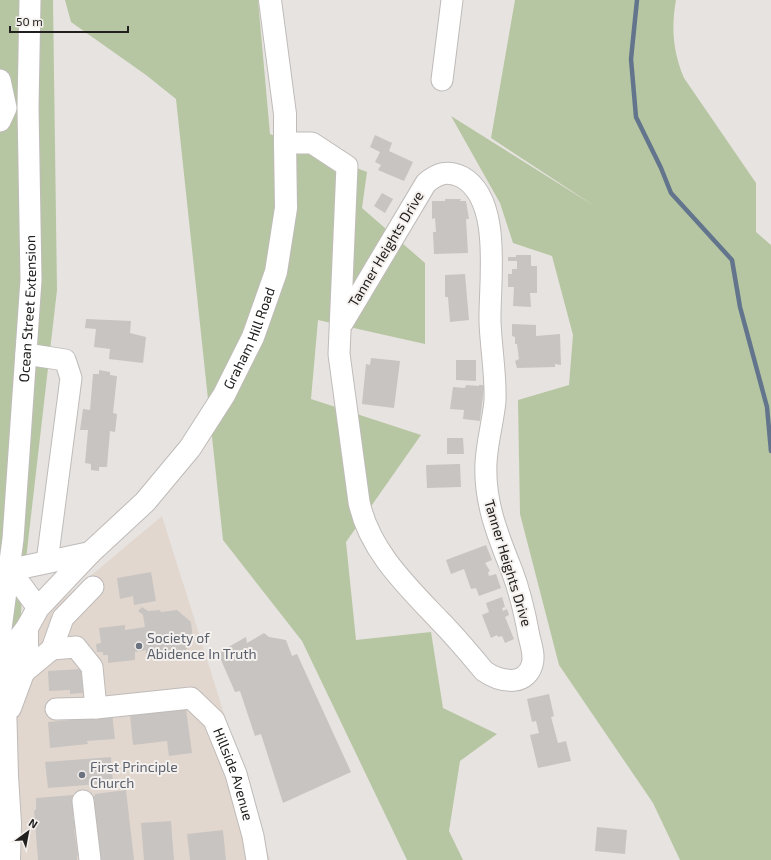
<svg xmlns="http://www.w3.org/2000/svg" width="771" height="860" viewBox="0 0 771 860" font-family="'Exo 2',sans-serif">
  <rect width="100%" height="100%" fill="#e7e3e0"/>
  <polygon fill="#e2d7cf" points="162,516 270,860 9,860 19,652 52,608"/>
  <g fill="#b7c6a2">
    <polygon points="0,0 53,0 57,290 22,594 19,652 0,860"/>
    <polygon points="65,0 258,0 270,134 367,172 362,208 425,263 425,344 318,320 311,399 421,435 346,542 356,640 431,632 443,708 497,734 460,761 449,831 463,860 407,860 302,641 223,540 176,99 146,75 71,22"/>
    <path d="M515,0H676C671,28 673,52 684,78L756,183V232L771,245V860H680L653,803L559,665L520,514L518,400L569,385L573,335L552,256L513,243L500,203L451,116L596,207L491,138Z"/>
  </g>
  <g fill="none" stroke-linecap="round" stroke-linejoin="round">
    <polyline stroke="#62758d" stroke-width="4.5" points="637,0 631,59 636,117 661,168 671,193 732,260 740,307 767,407 771,451"/>
  </g>
  <g fill="#c8c4c1">
    <polygon points="375,135 392,143 389,151 413,162 404,181 378,170 381,165 375,162 380,152 370,147"/>
    <polygon points="382,193 393,199 385,213 374,206"/>
    <polygon points="445,199 461,199 460,201 466,201 469,219 466,219 468,253 434,254 433,232 436,232 435,218 432,219 432,201 445,201"/>
    <polygon points="516,255 531,255 531,266 537,266 537,293 530,293 531,307 513,306 514,287 508,287 508,274 512,274 512,269 517,269 517,261 508,261 508,257 516,257"/>
    <polygon points="465,274 469,320 450,322 448,297 445,297 445,275"/>
    <polygon points="86,319 131,321 130,333 146,337 143,363 109,359 110,349 94,347 96,329 85,328"/>
    <polygon points="512,324 536,325 536,336 560,334 561,365 555,364 555,367 517,368 515,361 519,359 517,344 515,344 515,337 512,336"/>
    <polygon points="371,358 400,361 394,408 362,404 366,364 370,365"/>
    <polygon points="456,360 476,360 476,381 456,380"/>
    <polygon points="99,370 110,372 110,375 117,376 113,413 117,414 115,432 110,431 107,467 99,467 99,471 91,470 91,464 85,463 88,430 80,430 83,409 90,410 93,374 99,374"/>
    <polygon points="466,385 479,386 479,385 483,385 484,387 480,421 463,419 464,410 450,409 453,387 465,388"/>
    <polygon points="447,438 463,438 464,454 447,454"/>
    <polygon points="460,464 461,487 427,488 426,465"/>
    <polygon points="486,545 492,560 485,563 490,571 488,572 489,576 496,574 501,588 479,596 476,588 471,589 464,569 451,574 446,560"/>
    <polygon points="151,572 156,601 134,605 133,596 120,599 117,578"/>
    <polygon points="502,597 505,607 502,608 503,611 507,609 509,615 505,617 514,639 505,643 502,636 498,637 497,635 491,638 482,615 489,612 486,603"/>
    <polygon points="142,607 148,611 160,610 161,612 177,610 191,622 193,641 182,655 164,656 165,660 157,660 146,653 146,650 135,652 135,660 108,663 108,655 103,655 103,652 97,652 96,644 101,643 99,628 125,625 125,630 145,627 143,615 138,611"/>
    <polygon points="264,633 269,637 286,640 292,656 297,654 351,772 283,803 261,734 255,736 240,691 235,692 218,653 246,637 247,643"/>
    <polygon points="81,669 83,693 70,694 70,690 49,691 48,671"/>
    <polygon points="549,694 554,716 551,717 558,743 566,741 571,761 538,768 530,735 539,733 536,721 532,722 527,699"/>
    <polygon points="186,709 192,753 169,756 167,741 133,745 130,715"/>
    <polygon points="112,713 115,739 87,741 88,744 50,748 48,722 83,719"/>
    <polygon points="111,757 113,783 48,788 45,762"/>
    <polygon points="126,790 134,860 96,860 89,797 95,796 95,794"/>
    <polygon points="73,795 73,820 76,819 76,829 74,829 78,855 77,856 77,860 38,860 34,810 36,810 36,798"/>
    <polygon points="171,821 174,860 144,860 141,823"/>
    <polygon points="597,827 627,830 625,854 595,851"/>
    <polygon points="223,830 226,860 190,860 187,834"/>
  </g>
  <g fill="none" stroke-linecap="round" stroke-linejoin="round">
    <g stroke="#bfbbb9" stroke-width="23">
      <g id="minor">
        <polyline points="0,80 6,108 0,121"/>
        <polyline points="442,80 452,0"/>
        <path d="M285,143H312L347,166L339,354L359,502C369,550 406,585 439,620C455,636 469,653 484,671C498,681 525,688 532,665C535,656 531,645 529,636C525,614 520,592 512,571C498,536 484,502 486,463C487,442 493,422 495,401C496,375 491,348 490,322C489,283 503,200 462,177C448,170 438,173 426,183L342,324"/>
        <polyline points="26,354 65,360 71,378 47,562"/>
        <polyline points="10,570 38,608"/>
        <polyline points="52,649 76,647 92,667 96,708"/>
        <path id="s1" d="M4,664L0,636L13,539L31,280L28,107L30,0"/>
        <polyline points="23,673 52,649 63,618 93,587"/>
        <path id="s2" d="M56,709L96,708L191,698L214,720L236,774L253,836L257,860"/>
        <polyline points="83,801 90,860"/>
      </g>
    </g>
    <g stroke="#bfbbb9" stroke-width="24">
      <g id="major">
        <polyline points="10,570 90,553"/>
        <polyline points="10,708 23,673 27,655 27,628"/>
        <path id="s3" d="M9,860L10,824L7,776L4,664L14,645L27,628L38,608L90,553L145,502L190,448L224,395L253,337L276,272L286,208L285,143V114L270,0"/>
      </g>
    </g>
    <use href="#minor" stroke="#fff" stroke-width="21"/>
    <use href="#major" stroke="#fff" stroke-width="22"/>
  </g>
  <g fill="#6b7280" stroke="#f4f0ed" stroke-width="1.5">
    <circle cx="139" cy="646" r="4"/>
    <circle cx="82" cy="775" r="4"/>
  </g>
  <g text-anchor="middle" stroke-width="4" stroke-linejoin="round" paint-order="stroke">
    <g font-size="14" fill="#21201f" stroke="#f4f0ed">
      <text transform="translate(386 249) rotate(-59)" y="5">Tanner Heights Drive</text>
      <text dy="5" stroke="none"><textPath href="#s1" startOffset="357">Ocean Street Extension</textPath></text>
      <text dy="5" stroke="none"><textPath href="#s3" startOffset="608">Graham Hill Road</textPath></text>
      <text transform="translate(508 563) rotate(73)" y="5">Tanner Heights Drive</text>
      <text dy="5" stroke="none"><textPath href="#s2" startOffset="225">Hillside Avenue</textPath></text>
    </g>
    <g font-size="14" fill="#5b616d" stroke="#f4f0ed" text-anchor="start">
      <text x="147" y="643">Society of<tspan x="147" dy="16">Abidence In Truth</tspan></text>
      <text x="90" y="772">First Principle<tspan x="90" dy="16">Church</tspan></text>
    </g>
  </g>
  <g transform="translate(28 832) rotate(32)" stroke="#f4f0ed" stroke-width="3" paint-order="stroke">
  <path d="M0-3L7 15L0 10L-7 15Z" fill="#21201f"/>
  <text y="-6" font-size="11" font-weight="bold" text-anchor="middle" fill="#21201f">N</text>
  </g>
  <path d="M10 26v6h118v-6" fill="none" stroke="#21201f" stroke-width="2"/>
  <text x="16" y="26" font-size="12" fill="#21201f" stroke="#f4f0ed" stroke-width="3" paint-order="stroke">50 m</text>
</svg>
